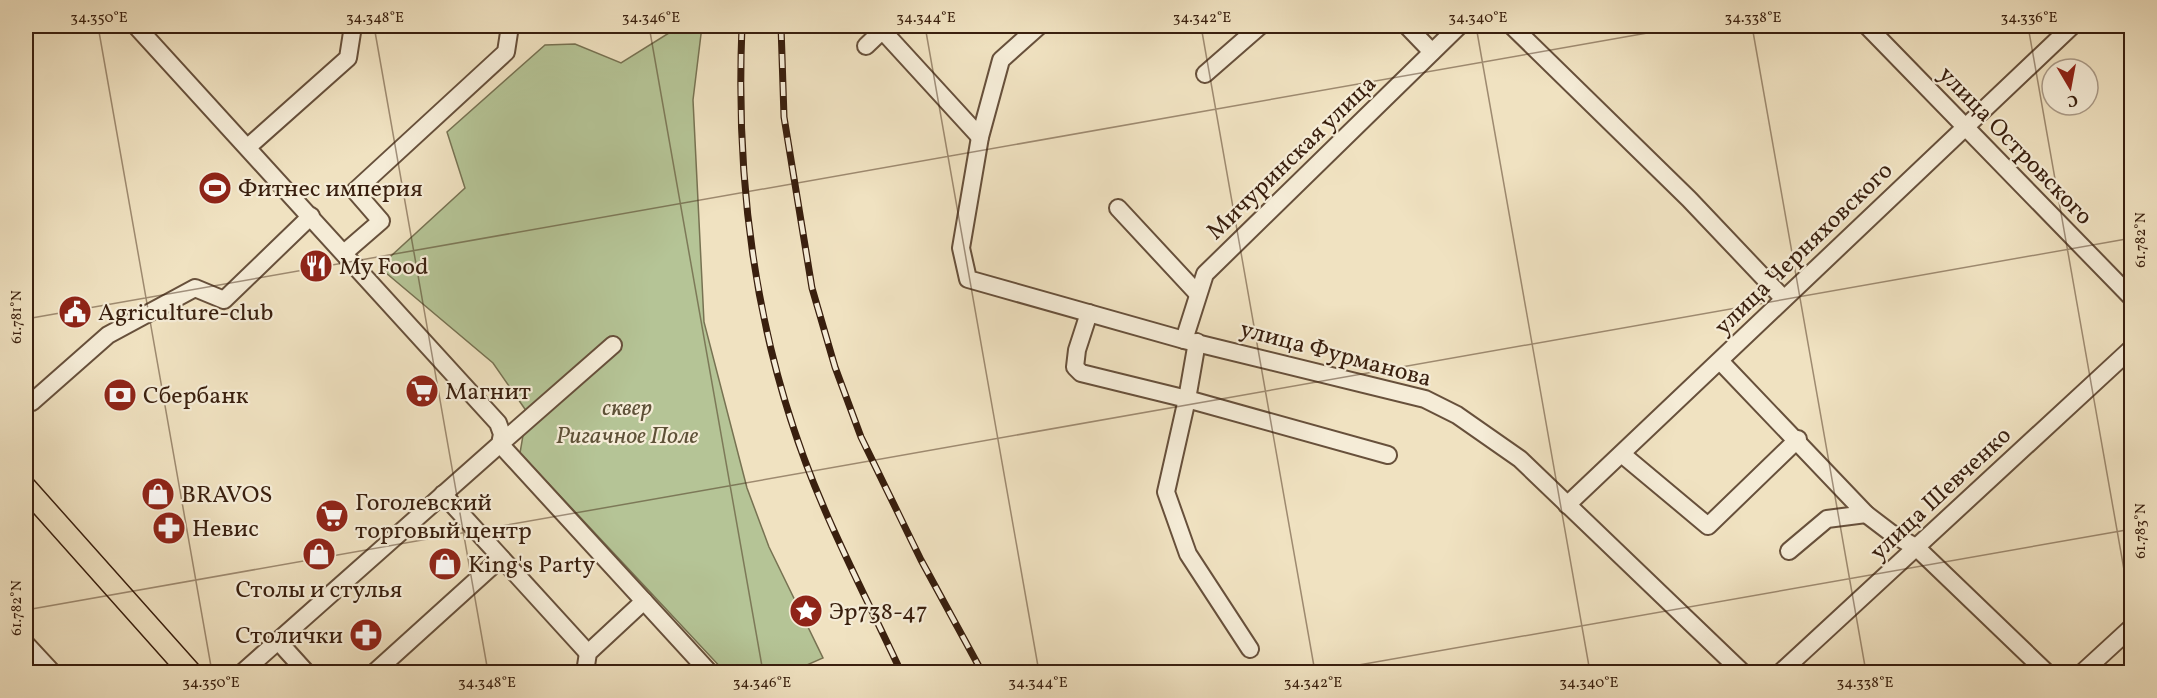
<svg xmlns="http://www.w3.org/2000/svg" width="2157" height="698" viewBox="0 0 2157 698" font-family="Vollkorn,serif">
  <rect width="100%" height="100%" fill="#f0e2c1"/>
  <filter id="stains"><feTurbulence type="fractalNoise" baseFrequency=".00333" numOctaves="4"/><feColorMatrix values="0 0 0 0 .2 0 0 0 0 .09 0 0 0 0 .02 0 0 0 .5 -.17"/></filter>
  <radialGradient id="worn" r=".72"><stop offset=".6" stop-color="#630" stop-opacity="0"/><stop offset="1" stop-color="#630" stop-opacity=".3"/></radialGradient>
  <polygon fill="#b5c496" stroke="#777252" stroke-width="1.5" points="670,26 702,26 693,100 704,322 747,488 769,547 823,658 791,672 725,672 520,453 527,412 493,363 379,267 465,188 447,132 545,45 575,44 621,63 669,33"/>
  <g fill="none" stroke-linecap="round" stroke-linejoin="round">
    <g stroke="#67503b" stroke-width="20">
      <g id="minor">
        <polyline points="136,26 498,423 502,434 500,444 243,672"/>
        <polyline points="1039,26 1001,60 980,137 961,248 968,279 1184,340 1425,399 1457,415 1520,459 1742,672"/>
        <polyline points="1407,26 1432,52"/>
        <polyline points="1512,26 1689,199 1783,298"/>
        <polyline points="1867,26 2132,298"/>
        <polyline points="882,30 980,137"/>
        <polyline points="866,46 887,26"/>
        <polyline points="1205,74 1260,26"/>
        <polyline points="248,147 348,58 353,26"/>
        <polyline points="1118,208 1197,293"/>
        <polyline points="344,253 381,221 355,191 506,52 510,26"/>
        <polyline points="1089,313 1077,350 1075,367 1081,373 1187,399 1166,492 1188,554 1250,649"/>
        <polyline points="1184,340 1205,274 1459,26"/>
        <polyline points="1197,342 1187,399 1388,455"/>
        <polyline points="613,345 500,444 709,672"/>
        <polyline points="1720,361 1866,514 1891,533 1917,548 2046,672"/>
        <polyline points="32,402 108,335 195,288 224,300 311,216"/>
        <polyline points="1623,455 1708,526 1798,439"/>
        <polyline points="443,494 588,653"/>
        <polyline points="1567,505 2072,26"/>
        <polyline points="1789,551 1827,519 1866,514"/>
        <polyline points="278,641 306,672"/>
        <polyline points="26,644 52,672"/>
        <polyline points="375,672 501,558"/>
        <polyline points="585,672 588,653 644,601"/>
        <polyline points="1781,672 2132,348"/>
        <polyline points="2083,672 2132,627"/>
      </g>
    </g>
    <g stroke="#391f0e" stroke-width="24">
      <polyline id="major" points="26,488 190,672"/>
    </g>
    <use href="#minor" stroke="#f5ecd7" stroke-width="16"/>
    <use href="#major" stroke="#f0e2c1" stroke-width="21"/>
    <g stroke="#391f0e" stroke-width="7">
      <g id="rail">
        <path d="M742,26C735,191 758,356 824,508C848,564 876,618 901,672"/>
        <polyline points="781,26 784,117 812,288 835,367 861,437 921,560 982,672"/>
      </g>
    </g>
    <use href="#rail" stroke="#f5ecd7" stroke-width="4.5" stroke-dasharray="14" stroke-linecap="butt"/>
  </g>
  <path fill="none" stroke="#391f0e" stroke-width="1.5" stroke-opacity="0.45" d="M98,26L212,672M374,26L488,672M649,26L763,672M925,26L1039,672M1201,26L1315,672M1476,26L1590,672M1752,26L1866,672M2028,26L2132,615M26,28L37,26M26,319L1687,26M26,610L2132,238M1319,672L2132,529"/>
  <defs>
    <g id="stadium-disc" transform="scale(1.725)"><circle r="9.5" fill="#8f2418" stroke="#f5ecd7"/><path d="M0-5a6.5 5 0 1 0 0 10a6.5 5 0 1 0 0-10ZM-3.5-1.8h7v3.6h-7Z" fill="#fff"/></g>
    <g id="restaurant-disc" transform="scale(1.725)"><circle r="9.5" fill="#8f2418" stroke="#f5ecd7"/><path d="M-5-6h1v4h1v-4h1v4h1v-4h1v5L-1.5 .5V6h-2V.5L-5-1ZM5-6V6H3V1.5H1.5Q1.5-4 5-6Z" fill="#fff"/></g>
    <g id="civic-disc" transform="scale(1.725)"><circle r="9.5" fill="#8f2418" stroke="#f5ecd7"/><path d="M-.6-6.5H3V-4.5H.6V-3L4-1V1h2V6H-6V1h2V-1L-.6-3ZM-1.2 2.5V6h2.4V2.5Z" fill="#fff"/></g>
    <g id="supermarket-disc" transform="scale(1.725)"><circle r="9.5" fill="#8f2418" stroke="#f5ecd7"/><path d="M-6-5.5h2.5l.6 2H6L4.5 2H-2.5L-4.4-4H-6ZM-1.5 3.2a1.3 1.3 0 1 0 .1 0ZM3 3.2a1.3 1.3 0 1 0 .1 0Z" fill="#fff"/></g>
    <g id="bank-disc" transform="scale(1.725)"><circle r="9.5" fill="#8f2418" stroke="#f5ecd7"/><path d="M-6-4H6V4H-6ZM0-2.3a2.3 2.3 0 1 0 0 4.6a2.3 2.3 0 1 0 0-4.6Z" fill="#fff"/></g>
    <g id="shop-disc" transform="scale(1.725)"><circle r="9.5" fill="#8f2418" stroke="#f5ecd7"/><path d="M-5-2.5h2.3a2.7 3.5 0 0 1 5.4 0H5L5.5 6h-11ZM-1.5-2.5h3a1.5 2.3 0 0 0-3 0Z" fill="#fff"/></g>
    <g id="pharmacy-disc" transform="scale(1.725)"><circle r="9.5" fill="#8f2418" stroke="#f5ecd7"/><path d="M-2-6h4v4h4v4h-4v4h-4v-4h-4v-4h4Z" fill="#fff"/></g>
    <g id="sight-disc" transform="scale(1.725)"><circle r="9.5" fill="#8f2418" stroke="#f5ecd7"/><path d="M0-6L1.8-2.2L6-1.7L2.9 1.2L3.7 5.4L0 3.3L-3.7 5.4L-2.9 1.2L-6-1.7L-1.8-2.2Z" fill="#fff"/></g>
  </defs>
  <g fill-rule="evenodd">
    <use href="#stadium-disc" x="215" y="188"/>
    <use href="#restaurant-disc" x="316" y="266"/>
    <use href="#civic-disc" x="75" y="312"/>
    <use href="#supermarket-disc" x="422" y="391"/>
    <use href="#bank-disc" x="120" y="395"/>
    <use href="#shop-disc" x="158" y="494"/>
    <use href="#supermarket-disc" x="332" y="516"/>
    <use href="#pharmacy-disc" x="169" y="528"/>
    <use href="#shop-disc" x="319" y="554"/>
    <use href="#shop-disc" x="445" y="564"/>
    <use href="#sight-disc" x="806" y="611"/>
    <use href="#pharmacy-disc" x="366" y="635"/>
  </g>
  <g text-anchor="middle" stroke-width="4.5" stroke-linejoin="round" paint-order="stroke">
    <g font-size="24" fill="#391f0e" stroke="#f5ecd7">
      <text transform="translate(2016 145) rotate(46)" y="8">улица Островского</text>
      <text transform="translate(1291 157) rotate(-44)" y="8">Мичуринская улица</text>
      <text transform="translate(1803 248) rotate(-44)" y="8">улица Черняховского</text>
      <text transform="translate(1336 353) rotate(15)" y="8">улица Фурманова</text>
      <text transform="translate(1940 493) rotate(-43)" y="8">улица Шевченко</text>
    </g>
    <g font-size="24" fill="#391f0e" stroke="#f5ecd7" text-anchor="start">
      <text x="238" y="196">Фитнес империя</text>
      <text x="339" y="274">My Food</text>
      <text x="98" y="320">Agriculture-club</text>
      <text x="445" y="399">Магнит</text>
      <text x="143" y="403">Сбербанк</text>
      <text x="181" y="502">BRAVOS</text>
      <text x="355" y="510">Гоголевский<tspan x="355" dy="28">торговый центр</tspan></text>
      <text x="192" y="536">Невис</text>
      <text x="468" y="572">King's Party</text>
      <text x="319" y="597" text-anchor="middle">Столы и стулья</text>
      <text x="829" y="619">Эр738-47</text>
      <text x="343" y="643" text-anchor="end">Столички</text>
    </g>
    <g font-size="24" font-style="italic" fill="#5e5137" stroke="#f5ecd7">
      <text x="627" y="415">сквер<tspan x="627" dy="28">Ригачное Поле</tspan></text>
    </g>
  </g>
  <rect width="2157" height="698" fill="none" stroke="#f0e2c1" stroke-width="66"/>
  <g transform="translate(2070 87) rotate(170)"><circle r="28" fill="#f5ecd7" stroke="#aa9a87" stroke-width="1.5"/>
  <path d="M0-4.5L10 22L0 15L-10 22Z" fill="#8f2418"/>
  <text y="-9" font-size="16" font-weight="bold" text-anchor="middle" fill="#391f0e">С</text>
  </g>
  <rect x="33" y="33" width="2091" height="632" fill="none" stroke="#391f0e" stroke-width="2"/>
  <g font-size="15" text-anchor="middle" fill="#391f0e">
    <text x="99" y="22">34.350°E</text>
    <text x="375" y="22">34.348°E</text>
    <text x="651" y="22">34.346°E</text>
    <text x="926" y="22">34.344°E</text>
    <text x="1202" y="22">34.342°E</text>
    <text x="1478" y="22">34.340°E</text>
    <text x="1753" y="22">34.338°E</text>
    <text x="2029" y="22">34.336°E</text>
    <text transform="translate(2140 240) rotate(-90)" y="5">61.782°N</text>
    <text transform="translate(16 317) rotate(-90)" y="5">61.781°N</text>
    <text transform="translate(2140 531) rotate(-90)" y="5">61.783°N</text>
    <text transform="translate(16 608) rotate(-90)" y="5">61.782°N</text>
    <text x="211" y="687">34.350°E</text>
    <text x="487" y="687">34.348°E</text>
    <text x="762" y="687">34.346°E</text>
    <text x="1038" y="687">34.344°E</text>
    <text x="1313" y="687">34.342°E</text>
    <text x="1589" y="687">34.340°E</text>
    <text x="1865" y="687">34.338°E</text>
  </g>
  <rect width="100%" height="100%" filter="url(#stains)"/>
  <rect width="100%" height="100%" fill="url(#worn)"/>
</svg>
